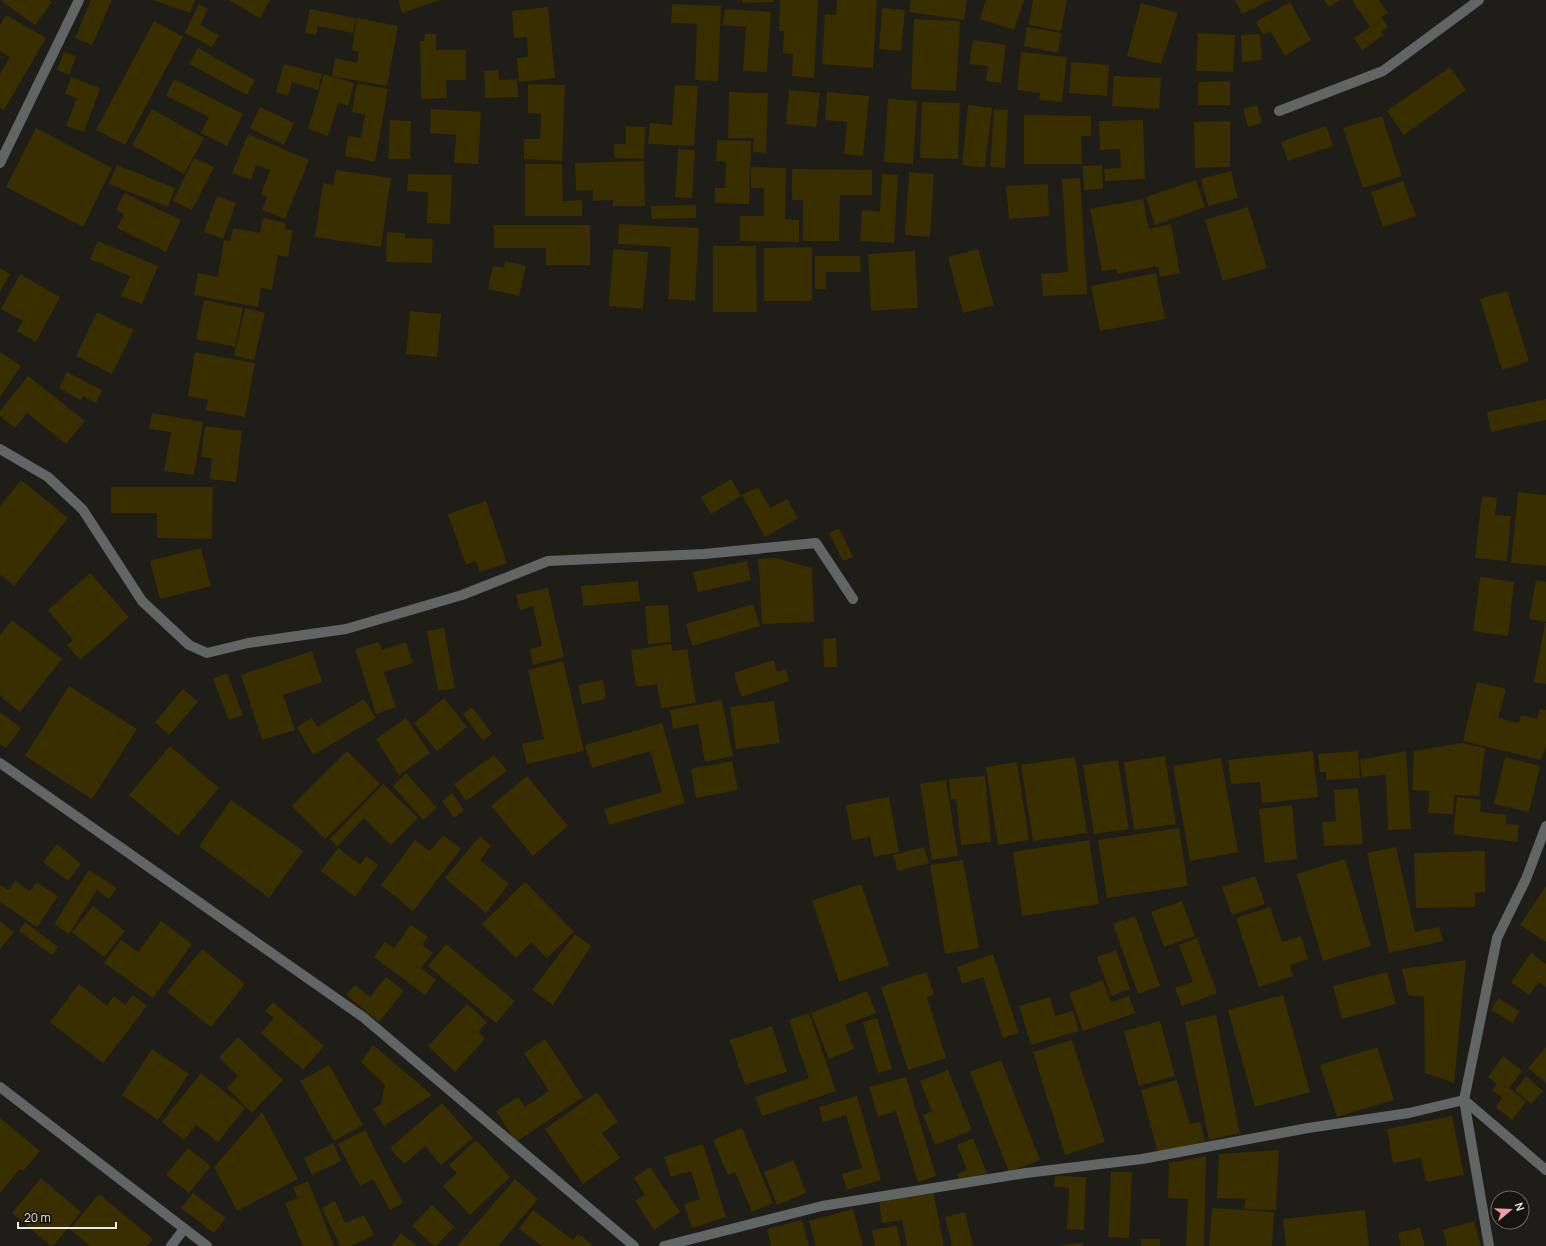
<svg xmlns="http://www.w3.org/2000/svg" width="1546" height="1246" viewBox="0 0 1546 1246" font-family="Manrope,sans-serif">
  <rect width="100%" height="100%" fill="#1e1d18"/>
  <g fill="#382e00">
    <polygon points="0,0 49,0 52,2 35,25"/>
    <polygon points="91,0 112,0 92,45 75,38"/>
    <polygon points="154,0 195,0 190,13"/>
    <polygon points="229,0 270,0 260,18"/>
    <polygon points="398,0 440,0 402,13"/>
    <polygon points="742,0 774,0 774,2 742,3"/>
    <polygon points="780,0 818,0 814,78 792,76 793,54 783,53 784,31 779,31"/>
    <polygon points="837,0 877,0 873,68 822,64 825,14 836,15"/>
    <polygon points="911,0 967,0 964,20 909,12"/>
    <polygon points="986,0 1024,0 1014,30 980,19"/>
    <polygon points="1033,0 1067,0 1061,31 1029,25"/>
    <polygon points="1235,0 1270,0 1242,14"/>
    <polygon points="1324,0 1340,0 1329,7"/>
    <polygon points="1352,0 1379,0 1388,13 1381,17 1388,27 1381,32 1384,35 1362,50 1354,38 1370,27"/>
    <polygon points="1290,2 1311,40 1285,56 1270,31 1263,35 1256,22"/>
    <polygon points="1141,3 1178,13 1161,64 1127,56"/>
    <polygon points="199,4 208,9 200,25 219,35 212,47 185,33"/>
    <polygon points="672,4 721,6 718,81 695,80 697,24 671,23"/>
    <polygon points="548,7 555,78 519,82 517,58 528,57 527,37 514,38 512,11"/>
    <polygon points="882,8 905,10 901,51 879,49"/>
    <polygon points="310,9 356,18 353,33 318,26 316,35 305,33"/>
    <polygon points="725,9 771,12 767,72 743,71 746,27 723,25"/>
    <polygon points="6,15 46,38 4,110 0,108 0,74 10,57 0,51 0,25"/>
    <polygon points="357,18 398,26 387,86 332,76 335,58 357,63 359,52 352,50"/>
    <polygon points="914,19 960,21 956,91 911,89"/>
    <polygon points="154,21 183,37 125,145 96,130"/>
    <polygon points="1027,27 1061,33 1058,53 1024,46"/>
    <polygon points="1198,33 1235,35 1233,72 1196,71"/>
    <polygon points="425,34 436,34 436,50 466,50 466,80 446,80 447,98 421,99 420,41 424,41"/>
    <polygon points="1260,34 1262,60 1242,62 1241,35"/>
    <polygon points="973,40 1006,45 1001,83 986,81 988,66 969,64"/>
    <polygon points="198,48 255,80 247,95 189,64"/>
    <polygon points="64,52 76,56 69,75 57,70"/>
    <polygon points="1021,52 1067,57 1062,102 1039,100 1040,93 1017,90"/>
    <polygon points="1071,62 1109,65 1107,96 1069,93"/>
    <polygon points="284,64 322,74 318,90 292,82 288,96 276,92"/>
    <polygon points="1450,67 1466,90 1404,135 1387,111"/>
    <polygon points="498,70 499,80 517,79 518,97 485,98 484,71"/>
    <polygon points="324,74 354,83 348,106 338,103 328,136 308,129"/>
    <polygon points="1114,76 1161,78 1159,109 1112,106"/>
    <polygon points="71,77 100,88 84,132 66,126 77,98 65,94"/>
    <polygon points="174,79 243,114 227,146 201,133 209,117 166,96"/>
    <polygon points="1230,81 1230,105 1198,105 1198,82"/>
    <polygon points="357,83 388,89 375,162 345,156 348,136 361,138 365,114 352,112"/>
    <polygon points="528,84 565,85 562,161 524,159 524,139 540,139 541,114 528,113"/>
    <polygon points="675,85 698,86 694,146 648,144 650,123 672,125"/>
    <polygon points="789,90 820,93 816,127 786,124"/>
    <polygon points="729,92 768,93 766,153 753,152 754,138 728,138"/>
    <polygon points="827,92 869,96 863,156 844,154 847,122 825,120"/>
    <polygon points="888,99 917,101 913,164 884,162"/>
    <polygon points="922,102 960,103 958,159 920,158"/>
    <polygon points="968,105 992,108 985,168 962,165"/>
    <polygon points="1257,105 1262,123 1248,127 1243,109"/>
    <polygon points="260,107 294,123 284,145 250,128"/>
    <polygon points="152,109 204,138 184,174 132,145"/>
    <polygon points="431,109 481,112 478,164 454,163 456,135 430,133"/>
    <polygon points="994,109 1008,110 1005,168 990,167"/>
    <polygon points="1024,115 1091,116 1091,136 1081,136 1082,164 1024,164"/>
    <polygon points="1382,116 1402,176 1363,188 1343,128"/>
    <polygon points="390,120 411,121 410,159 388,159"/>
    <polygon points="1143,120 1145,179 1105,181 1104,169 1121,168 1120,149 1100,150 1099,121"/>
    <polygon points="1230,121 1230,167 1195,168 1194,122"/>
    <polygon points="626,126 645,127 644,159 614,158 614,144 626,144"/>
    <polygon points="1326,126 1333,146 1288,161 1281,142"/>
    <polygon points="36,128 112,168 83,227 6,187"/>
    <polygon points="248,134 309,160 285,219 262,210 267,197 261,194 270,170 256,165 251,180 232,173"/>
    <polygon points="717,140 751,141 749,204 715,203 715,188 725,188 726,162 716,161"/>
    <polygon points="678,149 695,150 692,198 675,197"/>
    <polygon points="194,158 214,167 192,210 173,201"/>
    <polygon points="644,161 645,206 613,206 613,200 593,201 593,190 576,191 575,163"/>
    <polygon points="525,164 562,164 563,201 582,200 582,216 525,216"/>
    <polygon points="117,165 175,188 168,207 109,184"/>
    <polygon points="1102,165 1103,189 1084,190 1083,166"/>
    <polygon points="751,167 786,168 785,219 799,220 799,242 740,241 740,216 764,216 764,188 751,188"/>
    <polygon points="792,169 872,170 872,195 840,195 839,241 803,241 803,200 792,200"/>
    <polygon points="336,170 391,178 381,247 315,237 323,183 333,185"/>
    <polygon points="1231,171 1238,198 1208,206 1201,179"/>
    <polygon points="909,172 934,174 930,237 905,235"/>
    <polygon points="408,174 452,175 450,224 427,223 428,192 407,191"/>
    <polygon points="882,174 898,175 894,243 860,241 862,210 880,212"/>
    <polygon points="1080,178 1087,294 1043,296 1041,274 1068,272 1062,179"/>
    <polygon points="1196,180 1205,207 1155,225 1146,197"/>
    <polygon points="1403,181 1416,216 1383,227 1371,192"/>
    <polygon points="1048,184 1049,216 1009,219 1006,186"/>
    <polygon points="124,193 181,220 166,252 117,228 124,214 116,210"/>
    <polygon points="217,196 236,203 223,239 204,232"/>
    <polygon points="1143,199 1149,229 1171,224 1180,273 1160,277 1158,266 1118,274 1116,269 1102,271 1090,209"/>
    <polygon points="696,205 696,218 652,219 651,206"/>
    <polygon points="1248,207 1267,268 1223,281 1205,220"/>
    <polygon points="263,218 286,223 285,229 293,230 288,257 278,255 272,290 261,288 258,307 194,295 198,273 218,277 224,240 230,241 233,228 260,233"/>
    <polygon points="619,224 699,228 695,301 668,299 671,247 618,244"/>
    <polygon points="494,225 590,225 590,265 546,265 546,248 494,248"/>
    <polygon points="387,232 405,233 405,238 433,239 432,263 386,262"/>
    <polygon points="98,241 158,266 142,304 121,296 130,276 90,259"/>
    <polygon points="713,246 756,246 757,312 713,312"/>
    <polygon points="812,247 812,301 764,301 764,248"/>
    <polygon points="613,249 648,252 643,309 609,306"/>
    <polygon points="978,249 994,305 963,313 948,257"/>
    <polygon points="915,251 918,308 871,311 868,254"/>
    <polygon points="815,256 860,256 861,272 826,272 826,289 815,289"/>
    <polygon points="505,261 526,266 519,296 488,289 493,266 504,268"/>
    <polygon points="0,268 10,274 0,292"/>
    <polygon points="1156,273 1165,319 1100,331 1091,286"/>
    <polygon points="20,274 60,297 36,342 17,331 23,321 1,309"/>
    <polygon points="1507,291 1529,361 1502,370 1480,299"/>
    <polygon points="204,300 243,308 235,347 196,339"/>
    <polygon points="245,308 265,313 254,360 234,356"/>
    <polygon points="410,311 441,314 437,357 406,354"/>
    <polygon points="97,312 134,330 112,374 76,356"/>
    <polygon points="0,352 21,366 0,397"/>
    <polygon points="195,352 255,363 245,417 206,410 208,400 188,396"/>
    <polygon points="67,372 102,390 96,403 83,396 81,400 59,388"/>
    <polygon points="28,376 85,421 66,444 27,413 15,428 0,416 0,411"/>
    <polygon points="1546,399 1546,420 1491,432 1487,412"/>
    <polygon points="152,413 203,422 194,475 164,471 171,432 149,429"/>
    <polygon points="205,426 242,431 236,482 210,479 212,458 201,457"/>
    <polygon points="731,479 741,496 711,514 701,497"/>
    <polygon points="21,480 68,518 14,586 0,574 0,506"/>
    <polygon points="111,487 213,487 212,539 157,538 157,513 111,513"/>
    <polygon points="758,487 770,508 787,499 798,518 765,537 742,495"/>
    <polygon points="1518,492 1546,495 1546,566 1511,563"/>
    <polygon points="1482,496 1497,498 1495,515 1511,516 1507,561 1475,558"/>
    <polygon points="486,501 507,563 480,572 476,561 466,565 448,514"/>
    <polygon points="839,528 853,557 843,561 829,533"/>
    <polygon points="201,548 211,586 160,599 150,561"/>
    <polygon points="775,558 812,568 814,622 762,624 759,570 757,559"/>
    <polygon points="747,561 751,580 698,592 693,572"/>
    <polygon points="90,573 129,617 80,660 67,645 73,640 48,610"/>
    <polygon points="1480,577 1514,582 1508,636 1473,631"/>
    <polygon points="1536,580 1546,582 1546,622 1529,619"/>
    <polygon points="638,581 640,601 583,606 581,586"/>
    <polygon points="548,588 564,657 533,665 530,649 542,646 533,606 520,610 516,595"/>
    <polygon points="753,604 760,626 692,646 686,624"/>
    <polygon points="668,605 671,642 648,644 645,606"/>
    <polygon points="12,620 62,659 20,712 0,696 0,635"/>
    <polygon points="1545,623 1546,623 1546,684 1534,682"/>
    <polygon points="444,628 455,688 438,691 427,631"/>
    <polygon points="836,638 837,667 824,667 823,639"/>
    <polygon points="379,642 382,650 406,642 413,663 384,672 396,707 376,714 355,649"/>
    <polygon points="671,644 672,651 687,649 696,703 661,708 657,684 636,687 631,650"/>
    <polygon points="312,651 322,682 283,695 295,730 262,740 241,675"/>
    <polygon points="774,660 777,672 786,669 789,681 741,697 734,673"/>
    <polygon points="563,661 584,751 527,764 522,744 544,739 528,670"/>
    <polygon points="227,673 243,715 229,720 213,679"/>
    <polygon points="603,680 606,699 582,704 578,685"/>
    <polygon points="1477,682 1506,689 1498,718 1519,723 1521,715 1537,719 1540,709 1546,710 1546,747 1541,760 1463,741"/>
    <polygon points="69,686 137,729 92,799 25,756"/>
    <polygon points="183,689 198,702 169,735 155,722"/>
    <polygon points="444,698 467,727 437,751 414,723"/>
    <polygon points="364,699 376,718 313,755 297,727 312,718 317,727"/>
    <polygon points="722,700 733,756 705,762 698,724 673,729 670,710"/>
    <polygon points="774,701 780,743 736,749 730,707"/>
    <polygon points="472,707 492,734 483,741 463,714"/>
    <polygon points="0,712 21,728 6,748 0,744"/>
    <polygon points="406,718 430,753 399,775 376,739"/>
    <polygon points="662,723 685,803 609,825 604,809 662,792 650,751 592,768 585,745"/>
    <polygon points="1462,743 1485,748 1479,796 1454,795 1453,814 1428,813 1429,791 1412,790 1414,751"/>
    <polygon points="170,746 219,788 178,836 129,795"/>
    <polygon points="347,751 380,784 325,839 292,806"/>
    <polygon points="1313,751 1318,797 1262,803 1260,782 1231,784 1228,760"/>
    <polygon points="1358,751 1360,778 1326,780 1326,772 1320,772 1318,754"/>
    <polygon points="1406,751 1411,829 1388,830 1386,775 1362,777 1360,760"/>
    <polygon points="494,755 507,771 466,801 454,784"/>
    <polygon points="1165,756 1176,824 1134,830 1124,762"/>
    <polygon points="1075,757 1087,833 1033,841 1021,765"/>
    <polygon points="1505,757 1540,766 1529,812 1494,804"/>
    <polygon points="1221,758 1238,852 1190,861 1173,766"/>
    <polygon points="1118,760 1129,829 1094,834 1083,765"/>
    <polygon points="732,761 738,790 696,798 691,769"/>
    <polygon points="1017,762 1029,840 998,845 986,767"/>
    <polygon points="406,773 437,808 423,820 393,786"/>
    <polygon points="527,776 568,826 533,856 491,806"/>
    <polygon points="985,776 991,842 961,845 956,799 951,800 949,779"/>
    <polygon points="946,780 958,856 932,860 920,784"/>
    <polygon points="383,784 418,818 391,845 364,818 337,846 330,839"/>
    <polygon points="1358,788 1363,844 1324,846 1322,822 1336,821 1334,790"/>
    <polygon points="452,793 464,810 454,818 442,801"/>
    <polygon points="889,797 899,852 874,857 870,837 852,840 846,805"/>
    <polygon points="1457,797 1481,800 1480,812 1507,815 1506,824 1519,825 1517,842 1453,834"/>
    <polygon points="231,800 303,851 269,898 199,846"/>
    <polygon points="1292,805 1297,859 1265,863 1259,809"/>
    <polygon points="1179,828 1188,886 1107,898 1098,840"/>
    <polygon points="443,835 461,849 413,911 381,885 415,840 430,851"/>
    <polygon points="480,836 491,846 480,860 509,884 486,913 445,878"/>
    <polygon points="1089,840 1099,904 1022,916 1013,852"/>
    <polygon points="57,844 81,864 68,881 43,862"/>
    <polygon points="924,847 929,863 898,871 893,855"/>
    <polygon points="1396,847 1415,932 1439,927 1443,941 1389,953 1367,853"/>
    <polygon points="338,848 360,865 366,856 378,865 355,897 321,871"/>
    <polygon points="1485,851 1485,892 1475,893 1475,907 1416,908 1414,853"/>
    <polygon points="1345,859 1371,946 1323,961 1297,874"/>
    <polygon points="963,860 979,948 945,954 930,865"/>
    <polygon points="89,870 117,888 109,899 97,890 69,934 54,924"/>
    <polygon points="1255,876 1265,904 1232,915 1222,887"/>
    <polygon points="15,881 30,891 36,882 58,896 37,927 0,902 0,885 9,890"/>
    <polygon points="525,882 574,932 547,958 531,942 516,958 482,924"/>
    <polygon points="861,884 889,965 839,982 812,901"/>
    <polygon points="1546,886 1546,942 1520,925"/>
    <polygon points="1182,901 1195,936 1164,947 1151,912"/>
    <polygon points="93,906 125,931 104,957 72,932"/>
    <polygon points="1270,907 1282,942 1301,936 1308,959 1290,965 1293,976 1259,987 1236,918"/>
    <polygon points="1135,916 1160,986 1138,994 1113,924"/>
    <polygon points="0,921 14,932 0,949"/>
    <polygon points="161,921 192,944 153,998 104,963 121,940 138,952"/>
    <polygon points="25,922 58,947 52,955 19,931"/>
    <polygon points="411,925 428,937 422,945 433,953 421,968 436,980 425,995 374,957 385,942 394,948"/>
    <polygon points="575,934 591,946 553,1005 532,990"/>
    <polygon points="1197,938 1217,993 1182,1006 1175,988 1193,982 1179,945"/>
    <polygon points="446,944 515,1001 496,1023 428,966"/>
    <polygon points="202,949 245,984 211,1027 167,992"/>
    <polygon points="1116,950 1130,989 1111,996 1097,957"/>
    <polygon points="1531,953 1546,964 1546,987 1539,982 1529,995 1511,982"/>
    <polygon points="993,954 1019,1033 1003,1038 983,977 962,984 957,967"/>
    <polygon points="1466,960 1454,1083 1425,1073 1424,997 1408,995 1402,969"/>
    <polygon points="927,972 934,995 927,997 946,1058 908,1070 881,987"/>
    <polygon points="1387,972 1396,1004 1342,1019 1333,986"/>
    <polygon points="386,977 404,991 379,1022 346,995 355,985 370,997"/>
    <polygon points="1103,980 1111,1002 1129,996 1135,1013 1083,1031 1069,993"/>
    <polygon points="79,984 107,1006 114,996 125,1005 133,995 147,1006 103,1063 50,1022"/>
    <polygon points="867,991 876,1013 845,1025 854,1049 829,1059 811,1013"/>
    <polygon points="1283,995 1310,1092 1255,1107 1228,1010"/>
    <polygon points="1050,997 1055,1016 1073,1011 1079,1031 1031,1045 1019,1006"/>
    <polygon points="1498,998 1519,1011 1513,1023 1491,1010"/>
    <polygon points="273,1002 324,1046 303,1070 261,1033 274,1018 265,1011"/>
    <polygon points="467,1004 487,1022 478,1032 485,1039 455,1072 428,1046"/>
    <polygon points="809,1013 836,1091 762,1116 755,1097 809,1078 789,1020"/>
    <polygon points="1216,1015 1240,1133 1209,1140 1185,1022"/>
    <polygon points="877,1018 892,1069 878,1073 863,1022"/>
    <polygon points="1160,1021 1175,1076 1139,1086 1124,1031"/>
    <polygon points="772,1026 787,1072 745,1085 730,1040"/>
    <polygon points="238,1037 283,1080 252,1113 227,1088 238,1076 219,1057"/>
    <polygon points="545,1039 583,1097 516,1142 496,1111 518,1097 525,1107 549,1091 524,1053"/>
    <polygon points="1072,1040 1105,1142 1065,1155 1033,1052"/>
    <polygon points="373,1045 432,1095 384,1126 373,1109 381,1104 385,1085 361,1062"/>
    <polygon points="1377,1047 1394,1100 1337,1117 1320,1065"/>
    <polygon points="1546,1047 1546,1083 1528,1068"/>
    <polygon points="152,1049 189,1074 158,1120 122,1095"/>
    <polygon points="1503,1056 1522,1071 1509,1088 1526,1102 1512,1120 1496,1107 1502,1098 1492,1090 1497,1084 1488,1077"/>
    <polygon points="1001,1060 1040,1160 1009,1172 970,1072"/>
    <polygon points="329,1065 363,1125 334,1141 300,1081"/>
    <polygon points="948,1070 972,1130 935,1145 923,1115 932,1111 920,1081"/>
    <polygon points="201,1073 245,1108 218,1142 196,1125 184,1140 162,1122"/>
    <polygon points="1526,1076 1543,1091 1531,1104 1515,1090"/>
    <polygon points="906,1077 936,1176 918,1182 896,1111 878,1117 869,1087"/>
    <polygon points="1177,1080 1190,1124 1200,1122 1205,1141 1158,1153 1141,1090"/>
    <polygon points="597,1092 618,1122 602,1133 620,1158 583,1184 545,1129"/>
    <polygon points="857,1096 881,1180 847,1190 842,1174 862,1168 846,1115 823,1122 819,1107"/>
    <polygon points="442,1103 473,1138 441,1165 425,1146 404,1164 390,1148"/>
    <polygon points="262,1112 298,1179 237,1211 214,1167"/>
    <polygon points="1452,1116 1464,1175 1426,1182 1421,1158 1393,1163 1387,1129"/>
    <polygon points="0,1118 40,1151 23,1171 20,1169 0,1193"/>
    <polygon points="742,1128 773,1203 752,1212 735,1172 728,1175 713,1140"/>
    <polygon points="365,1130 403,1203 390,1210 373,1179 360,1186 338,1144"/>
    <polygon points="973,1138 987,1173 961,1183 957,1174 967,1170 957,1145"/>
    <polygon points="476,1140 510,1177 470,1215 443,1186 457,1173 449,1165"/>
    <polygon points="333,1143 341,1161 312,1175 304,1158"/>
    <polygon points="703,1144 726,1217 692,1228 684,1204 700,1199 691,1171 671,1177 664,1157"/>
    <polygon points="188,1148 211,1166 189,1193 166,1175"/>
    <polygon points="1279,1150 1276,1210 1244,1209 1245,1199 1217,1198 1219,1154"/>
    <polygon points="1206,1156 1204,1246 1186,1246 1188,1199 1168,1198 1169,1163"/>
    <polygon points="794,1160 806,1193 777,1205 764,1172"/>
    <polygon points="650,1167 680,1212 654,1230 635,1201 645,1195 634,1178"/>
    <polygon points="1111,1172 1132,1172 1129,1238 1108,1237"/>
    <polygon points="1055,1176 1086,1177 1084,1230 1067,1229 1069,1188 1054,1187"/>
    <polygon points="41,1178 81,1212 53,1246 51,1246 12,1213"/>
    <polygon points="515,1179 538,1199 498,1246 457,1246"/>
    <polygon points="308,1181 334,1246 303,1246 285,1203 298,1198 293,1187"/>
    <polygon points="933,1191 944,1246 907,1246 902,1220 882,1223 879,1202"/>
    <polygon points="193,1193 226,1218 214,1233 181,1208"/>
    <polygon points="99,1194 153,1239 147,1246 90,1246 70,1229"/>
    <polygon points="335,1201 345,1223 364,1215 374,1235 351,1246 340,1246 322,1208"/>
    <polygon points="432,1205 454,1227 436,1246 434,1246 412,1226"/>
    <polygon points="1212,1208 1274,1212 1272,1246 1209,1246"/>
    <polygon points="853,1209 863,1246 816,1246 809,1221"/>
    <polygon points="533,1210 573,1240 578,1234 592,1244 591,1246 542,1246 519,1229"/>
    <polygon points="1365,1210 1369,1246 1286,1246 1283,1219"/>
    <polygon points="965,1212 973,1246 952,1246 945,1217"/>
    <polygon points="802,1220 809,1246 771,1246 767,1229"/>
    <polygon points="1474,1221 1481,1246 1447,1246 1443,1230"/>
    <polygon points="897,1226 901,1246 875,1246 872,1230"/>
    <polygon points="1420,1228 1425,1246 1401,1246 1398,1233"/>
    <polygon points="401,1233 417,1246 391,1246"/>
    <rect x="1141" y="1239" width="19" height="7"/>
    <polygon points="1083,1243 1083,1246 1061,1246 1061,1245"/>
  </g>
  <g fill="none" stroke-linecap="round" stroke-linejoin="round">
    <g stroke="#626566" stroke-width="10">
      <polyline points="1279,111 1383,71 1479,0"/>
      <polyline points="0,163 79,0"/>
      <polyline points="0,449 48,477 83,510 142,601 189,645 207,653 248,643 346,629 462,595 548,561 704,554 816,543 853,599"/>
      <polyline points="0,763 363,1017 634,1246"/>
      <polyline points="0,1087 207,1246"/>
      <polyline points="171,1246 184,1229"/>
      <polyline points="664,1246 822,1206 1026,1173 1142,1159 1308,1128 1409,1113 1464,1100 1546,1170"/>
      <polyline points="1489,1246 1464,1100 1497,938 1526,879 1546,826"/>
    </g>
  </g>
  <g transform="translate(1510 1210) rotate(71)"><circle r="19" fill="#15140f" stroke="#6b6a65"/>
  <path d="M0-3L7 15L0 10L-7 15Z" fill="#f49aa3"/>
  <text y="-6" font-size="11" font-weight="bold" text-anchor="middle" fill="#ebeae7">N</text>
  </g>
  <path d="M18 1222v6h98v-6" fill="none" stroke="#ebeae7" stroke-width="2"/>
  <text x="24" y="1222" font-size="12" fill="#ebeae7" stroke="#15140f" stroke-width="3" paint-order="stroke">20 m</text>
</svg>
